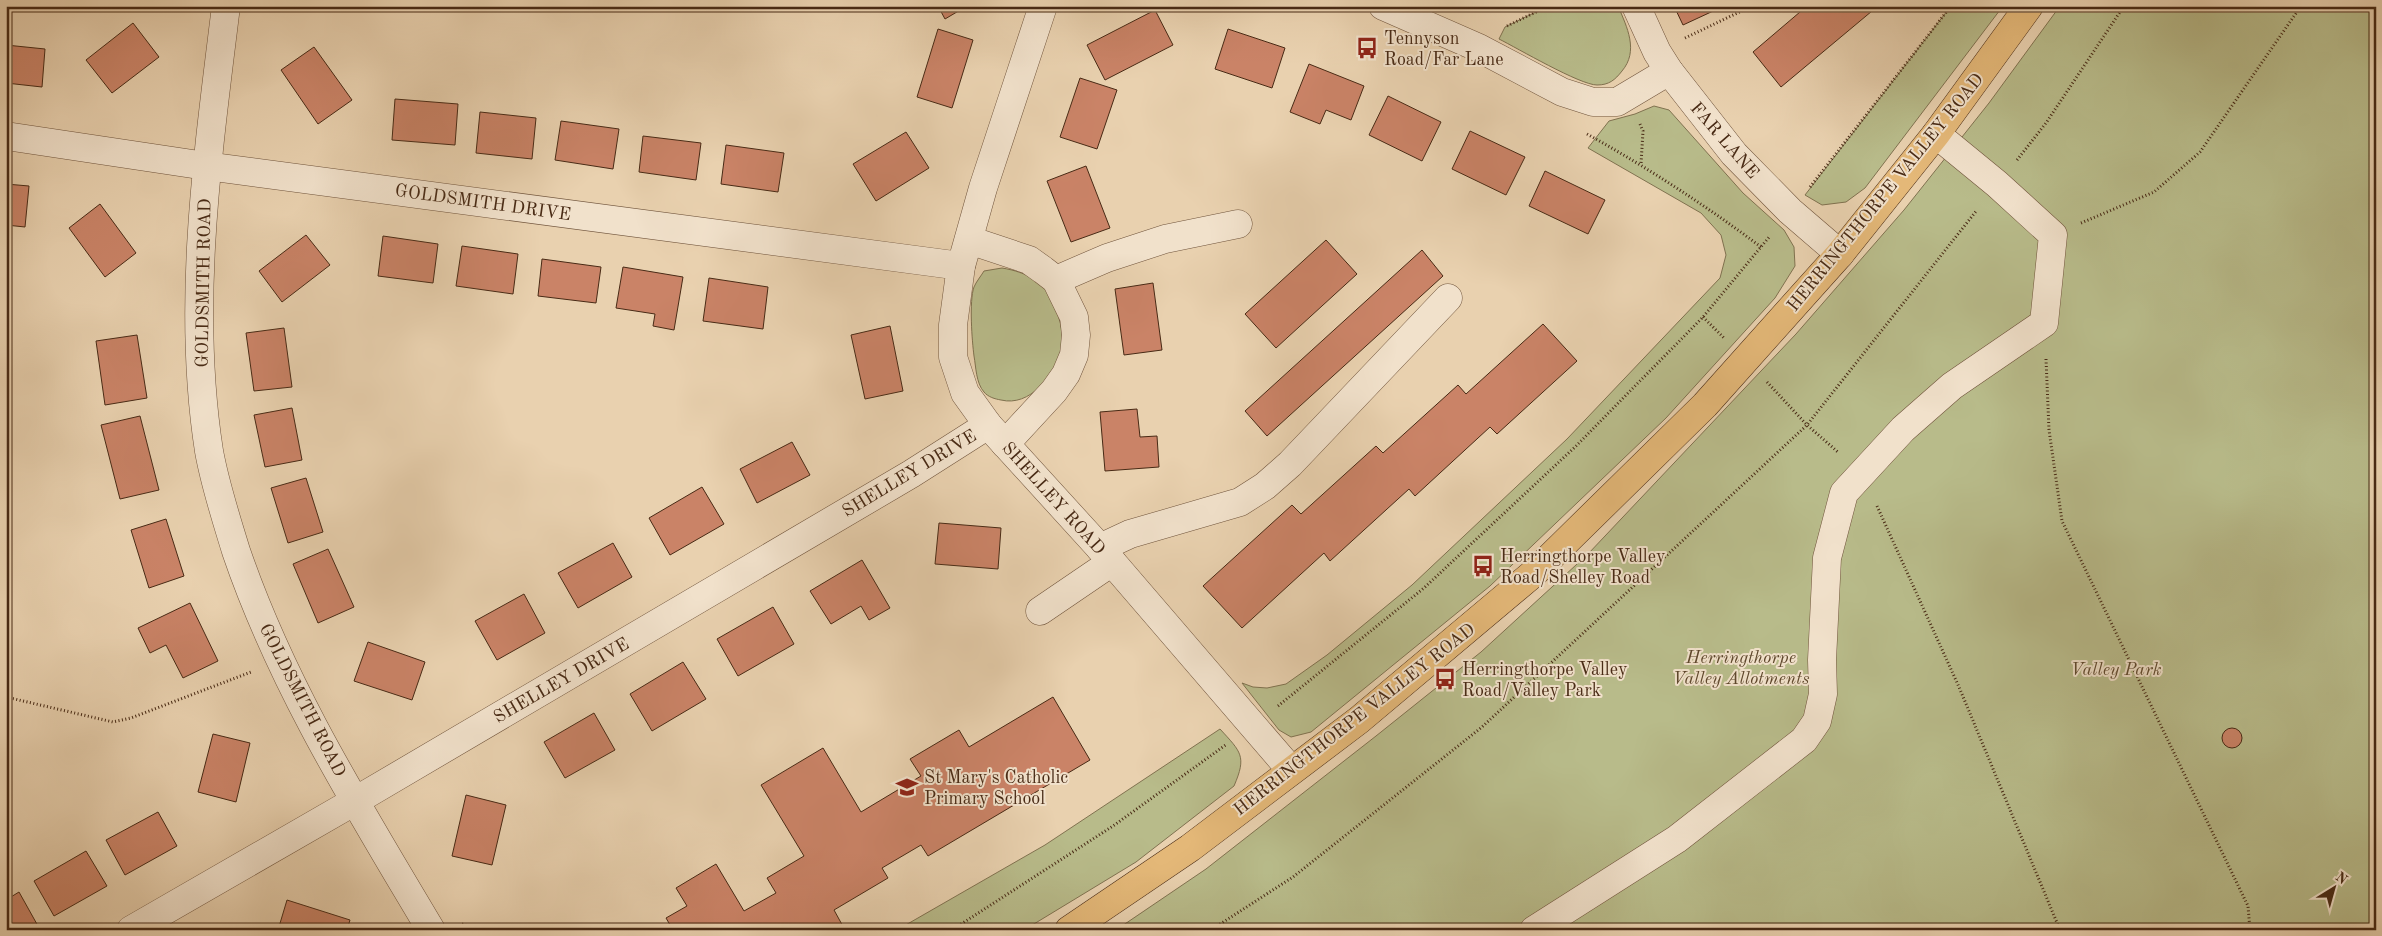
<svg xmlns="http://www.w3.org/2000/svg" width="2382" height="936" viewBox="0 0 2382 936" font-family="'Old Standard TT',serif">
  <rect width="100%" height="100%" fill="#e9d1af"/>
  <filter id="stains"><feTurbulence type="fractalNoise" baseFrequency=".004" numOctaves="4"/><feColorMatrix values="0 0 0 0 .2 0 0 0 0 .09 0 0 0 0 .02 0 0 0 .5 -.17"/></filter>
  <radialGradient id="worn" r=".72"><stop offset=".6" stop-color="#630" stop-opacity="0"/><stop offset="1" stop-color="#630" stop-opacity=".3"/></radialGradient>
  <g fill="#b8bb8a" stroke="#807250">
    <path d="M1540,6H1618C1627,27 1639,51 1622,71C1615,80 1609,85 1597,85C1580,85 1517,48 1499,39L1505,27L1536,12Z"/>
    <polygon points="1951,6 2003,6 1865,188 1846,202 1822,205 1805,195"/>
    <polygon points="2060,6 2376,6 2376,930 1116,930 1206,869 1376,736 1481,652 1588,554 1796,334 1904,210 1989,103"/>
    <polygon points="1654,106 1669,110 1743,193 1784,230 1794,247 1795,266 1775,298 1666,418 1490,586 1311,732 1291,737 1279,730 1242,683 1253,687 1267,688 1286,684 1327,655 1412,585 1567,439 1720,278 1726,255 1721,235 1701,213 1588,148 1609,121 1635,114"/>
    <path d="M1002,268C1027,272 1048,283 1056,309C1060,321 1065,336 1061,350C1054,376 1030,407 1001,400C995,399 988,397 984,392C976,383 976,367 974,356C972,341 969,301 974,287C976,282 981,276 984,271Z"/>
    <path d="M1220,729C1241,752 1247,756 1234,786L1136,862L1024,930H897L1045,845Z"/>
  </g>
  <g fill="#ca8367" stroke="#482a15">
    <polygon points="938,6 967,6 945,19"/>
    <polygon points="1674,6 1724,6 1683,25"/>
    <polygon points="1807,6 1878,6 1781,87 1753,52"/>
    <polygon points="1155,10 1173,45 1105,80 1087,45"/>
    <polygon points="133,23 159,57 112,93 86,60"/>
    <polygon points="938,29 973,40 952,108 917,97"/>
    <polygon points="1228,29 1285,48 1272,88 1215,69"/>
    <polygon points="6,45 45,49 42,87 6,83"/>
    <polygon points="314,47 352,100 318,124 281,70"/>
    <polygon points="1309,64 1364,86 1351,120 1326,110 1320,124 1290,112"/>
    <polygon points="1080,78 1117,90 1097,149 1060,137"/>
    <polygon points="1388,96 1441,122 1422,161 1369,135"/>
    <polygon points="395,99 458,104 455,145 392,140"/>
    <polygon points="480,112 536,118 532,159 476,153"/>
    <polygon points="561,121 619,129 613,169 555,160"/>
    <polygon points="1470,131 1525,157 1506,195 1452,169"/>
    <polygon points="906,132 929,168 876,201 853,164"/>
    <polygon points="643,136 701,143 696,180 639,172"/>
    <polygon points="726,145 784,153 778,192 721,184"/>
    <polygon points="1086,166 1110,228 1071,242 1047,181"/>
    <polygon points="1545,171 1605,200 1588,234 1529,206"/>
    <polygon points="6,184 29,186 25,227 6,225"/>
    <polygon points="100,204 136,253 105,277 69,228"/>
    <polygon points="306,235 330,265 282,302 259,271"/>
    <polygon points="383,236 438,244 433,283 378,276"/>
    <polygon points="1326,240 1357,274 1276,348 1245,314"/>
    <polygon points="462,246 518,254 513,294 456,286"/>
    <polygon points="1422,250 1443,276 1267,436 1245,411"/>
    <polygon points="542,259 601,267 596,303 538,296"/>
    <polygon points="623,267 683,277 674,330 653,326 655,314 616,308"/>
    <polygon points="709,278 768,287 763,329 703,321"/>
    <polygon points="1153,283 1162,350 1124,355 1115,289"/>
    <polygon points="1543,324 1577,361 1497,434 1490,427 1415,496 1409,489 1330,561 1324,553 1242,628 1203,586 1292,505 1301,514 1376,446 1383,453 1458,385 1466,394"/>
    <polygon points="890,326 903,391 865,399 851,335"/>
    <polygon points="284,328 292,387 254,391 246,333"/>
    <polygon points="137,335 147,398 105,405 96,341"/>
    <polygon points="292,408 302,460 265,467 254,415"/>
    <polygon points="1137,409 1140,437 1157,436 1159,467 1105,471 1100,412"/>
    <polygon points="140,416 159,490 120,499 101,425"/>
    <polygon points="792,442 810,475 757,503 740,469"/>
    <polygon points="306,478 323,532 288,543 271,488"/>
    <polygon points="702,487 724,524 670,555 649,518"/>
    <polygon points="166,519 184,576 149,588 131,530"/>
    <polygon points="939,523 1001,528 998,569 935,564"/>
    <polygon points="613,543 632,577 578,608 558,573"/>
    <polygon points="328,549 354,607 318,623 293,564"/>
    <polygon points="862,560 890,608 869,620 861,606 831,624 810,591"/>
    <polygon points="524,594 545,633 497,660 475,621"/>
    <polygon points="190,603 218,661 183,678 166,645 150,653 138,628"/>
    <polygon points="773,607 794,644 738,676 717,639"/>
    <polygon points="368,642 425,662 412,700 354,681"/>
    <polygon points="683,662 706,699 652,731 630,694"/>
    <polygon points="1053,697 1090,760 928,856 921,845 882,868 888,878 834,910 845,930 673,930 666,918 687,906 676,888 716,864 744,911 776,893 767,878 804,856 761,785 823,748 861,812 921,776 910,759 959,730 969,747"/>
    <polygon points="594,713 615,750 565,778 544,742"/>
    <circle cx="2232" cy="738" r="10"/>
    <polygon points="213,734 250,743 236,802 198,792"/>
    <polygon points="466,795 506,805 492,865 452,856"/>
    <polygon points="158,812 177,846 125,875 106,840"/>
    <polygon points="86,851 107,886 54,916 34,881"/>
    <polygon points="19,892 38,926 31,930 6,930 6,900"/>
    <polygon points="287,900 350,920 347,930 278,930"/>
  </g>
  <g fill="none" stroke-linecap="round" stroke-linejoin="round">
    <g stroke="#70543c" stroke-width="29">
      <g id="minor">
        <path d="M226,6C208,153 186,304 209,451C215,485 226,518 236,551C282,686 358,807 431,930"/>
        <polyline points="1043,6 983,188 961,266 953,325 953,357 965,393 988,425 1100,548 1291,770"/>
        <polyline points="1383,6 1479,48 1562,92 1593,102 1617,102 1669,71"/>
        <polyline points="1636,6 1657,52 1669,71 1734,154 1790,211 1840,254"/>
        <polyline points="6,136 206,166 961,266"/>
        <polyline points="969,240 1029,260 1043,270 1056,280 1074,317 1076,335 1074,355 1066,374 1054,391 1005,444"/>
        <polyline points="1056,280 1107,258 1165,239 1238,224"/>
        <polyline points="1100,548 1130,534 1240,502 1265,486 1290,464 1448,298"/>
        <polyline points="1040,611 1112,562"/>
        <polyline points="131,930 355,801 911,474 988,425"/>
        <polyline points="1534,930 1677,839 1804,740 1817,721 1823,694 1822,660 1827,558 1844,493 1903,429 1952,386 2044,323 2053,235 1997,184 1936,134"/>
      </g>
    </g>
    <g stroke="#482a15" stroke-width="29">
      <polyline id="major" points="1069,930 1190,848 1359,720 1535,572 1705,405 1840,254 1936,134 2029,6"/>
    </g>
    <g stroke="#482a15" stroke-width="3" stroke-dasharray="1 2.5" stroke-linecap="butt">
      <polyline points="1507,26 1536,12 1540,6"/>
      <polyline points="1685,38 1752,6"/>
      <polyline points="1640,124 1643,131 1641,164"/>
      <path d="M1587,134C1648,168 1705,205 1761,247"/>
      <polyline points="2017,160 2046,123 2124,6"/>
      <polyline points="1810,187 1951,6"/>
      <polyline points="2081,223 2154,192 2200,152 2301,6"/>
      <polyline points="1703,317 1724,338"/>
      <polyline points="2046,359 2049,430 2062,521 2248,906 2250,930"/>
      <polyline points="1767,382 1807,425 1839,453"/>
      <polyline points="1877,506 1959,687 2060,930"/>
      <polyline points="6,697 113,722 131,718 251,672"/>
      <polyline points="1278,706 1424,588 1575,447 1703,317 1770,236"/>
      <polyline points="462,924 480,930"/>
      <polyline points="952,930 1113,826 1227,744"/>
      <polyline points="1211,930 1293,877 1482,727 1807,425 1977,210"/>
    </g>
    <use href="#minor" stroke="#f1e1cb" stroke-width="28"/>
    <use href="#major" stroke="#e4b878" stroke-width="28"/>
  </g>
  <defs>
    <g id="bus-bare" transform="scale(1.725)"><path d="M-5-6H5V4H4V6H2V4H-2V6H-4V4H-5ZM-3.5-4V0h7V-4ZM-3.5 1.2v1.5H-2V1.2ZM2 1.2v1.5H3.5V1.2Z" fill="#8f2418" stroke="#f1e1cb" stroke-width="2.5" paint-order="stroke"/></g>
    <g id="school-bare" transform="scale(1.725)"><path d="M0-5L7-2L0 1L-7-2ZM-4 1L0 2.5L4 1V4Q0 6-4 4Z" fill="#8f2418" stroke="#f1e1cb" stroke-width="2.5" paint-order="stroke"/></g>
  </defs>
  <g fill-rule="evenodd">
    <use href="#bus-bare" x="1367" y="48"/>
    <use href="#bus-bare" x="1483" y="566"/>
    <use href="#bus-bare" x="1445" y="679"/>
    <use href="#school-bare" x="907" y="787"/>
  </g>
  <g text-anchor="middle" stroke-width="4" stroke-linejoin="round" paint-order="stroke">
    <g font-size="18" fill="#482a15" stroke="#f1e1cb" text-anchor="start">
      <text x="1384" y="44">Tennyson<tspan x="1384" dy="21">Road/Far Lane</tspan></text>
      <text x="1500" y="562">Herringthorpe Valley<tspan x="1500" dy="21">Road/Shelley Road</tspan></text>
      <text x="1462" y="675">Herringthorpe Valley<tspan x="1462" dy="21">Road/Valley Park</tspan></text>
      <text x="924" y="783">St Mary's Catholic<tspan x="924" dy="21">Primary School</tspan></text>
    </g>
    <g font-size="18" fill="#482a15" stroke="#f1e1cb">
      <text transform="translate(1725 140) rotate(49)" y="6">FAR LANE</text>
      <text transform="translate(1885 192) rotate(-51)" y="6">HERRINGTHORPE VALLEY ROAD</text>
      <text transform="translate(483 202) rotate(8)" y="6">GOLDSMITH DRIVE</text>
      <text transform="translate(203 283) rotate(-89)" y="6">GOLDSMITH ROAD</text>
      <text transform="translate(909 473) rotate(-31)" y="6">SHELLEY DRIVE</text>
      <text transform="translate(1054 498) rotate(48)" y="6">SHELLEY ROAD</text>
      <text transform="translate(561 680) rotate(-30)" y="6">SHELLEY DRIVE</text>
      <text transform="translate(303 700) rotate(63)" y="6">GOLDSMITH ROAD</text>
      <text transform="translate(1354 719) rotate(-38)" y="6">HERRINGTHORPE VALLEY ROAD</text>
    </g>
    <g font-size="18" font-style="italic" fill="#5e472c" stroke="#f1e1cb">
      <text x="1741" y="663">Herringthorpe<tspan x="1741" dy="21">Valley Allotments</tspan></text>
      <text x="2116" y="675">Valley Park</text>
    </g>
  </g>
  <rect width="2382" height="936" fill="none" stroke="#e9d1af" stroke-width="25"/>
  <rect x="8" y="8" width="2367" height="921" fill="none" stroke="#482a15" stroke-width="2.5"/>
  <rect x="12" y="12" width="2357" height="911" fill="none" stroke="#482a15"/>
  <g transform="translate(2334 888) rotate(37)" stroke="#f1e1cb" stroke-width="4" paint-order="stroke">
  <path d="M0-4L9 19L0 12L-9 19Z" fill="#482a15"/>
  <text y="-8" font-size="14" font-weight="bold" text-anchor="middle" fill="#482a15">N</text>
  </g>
  <rect width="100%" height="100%" filter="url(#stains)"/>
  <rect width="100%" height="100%" fill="url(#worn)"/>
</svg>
